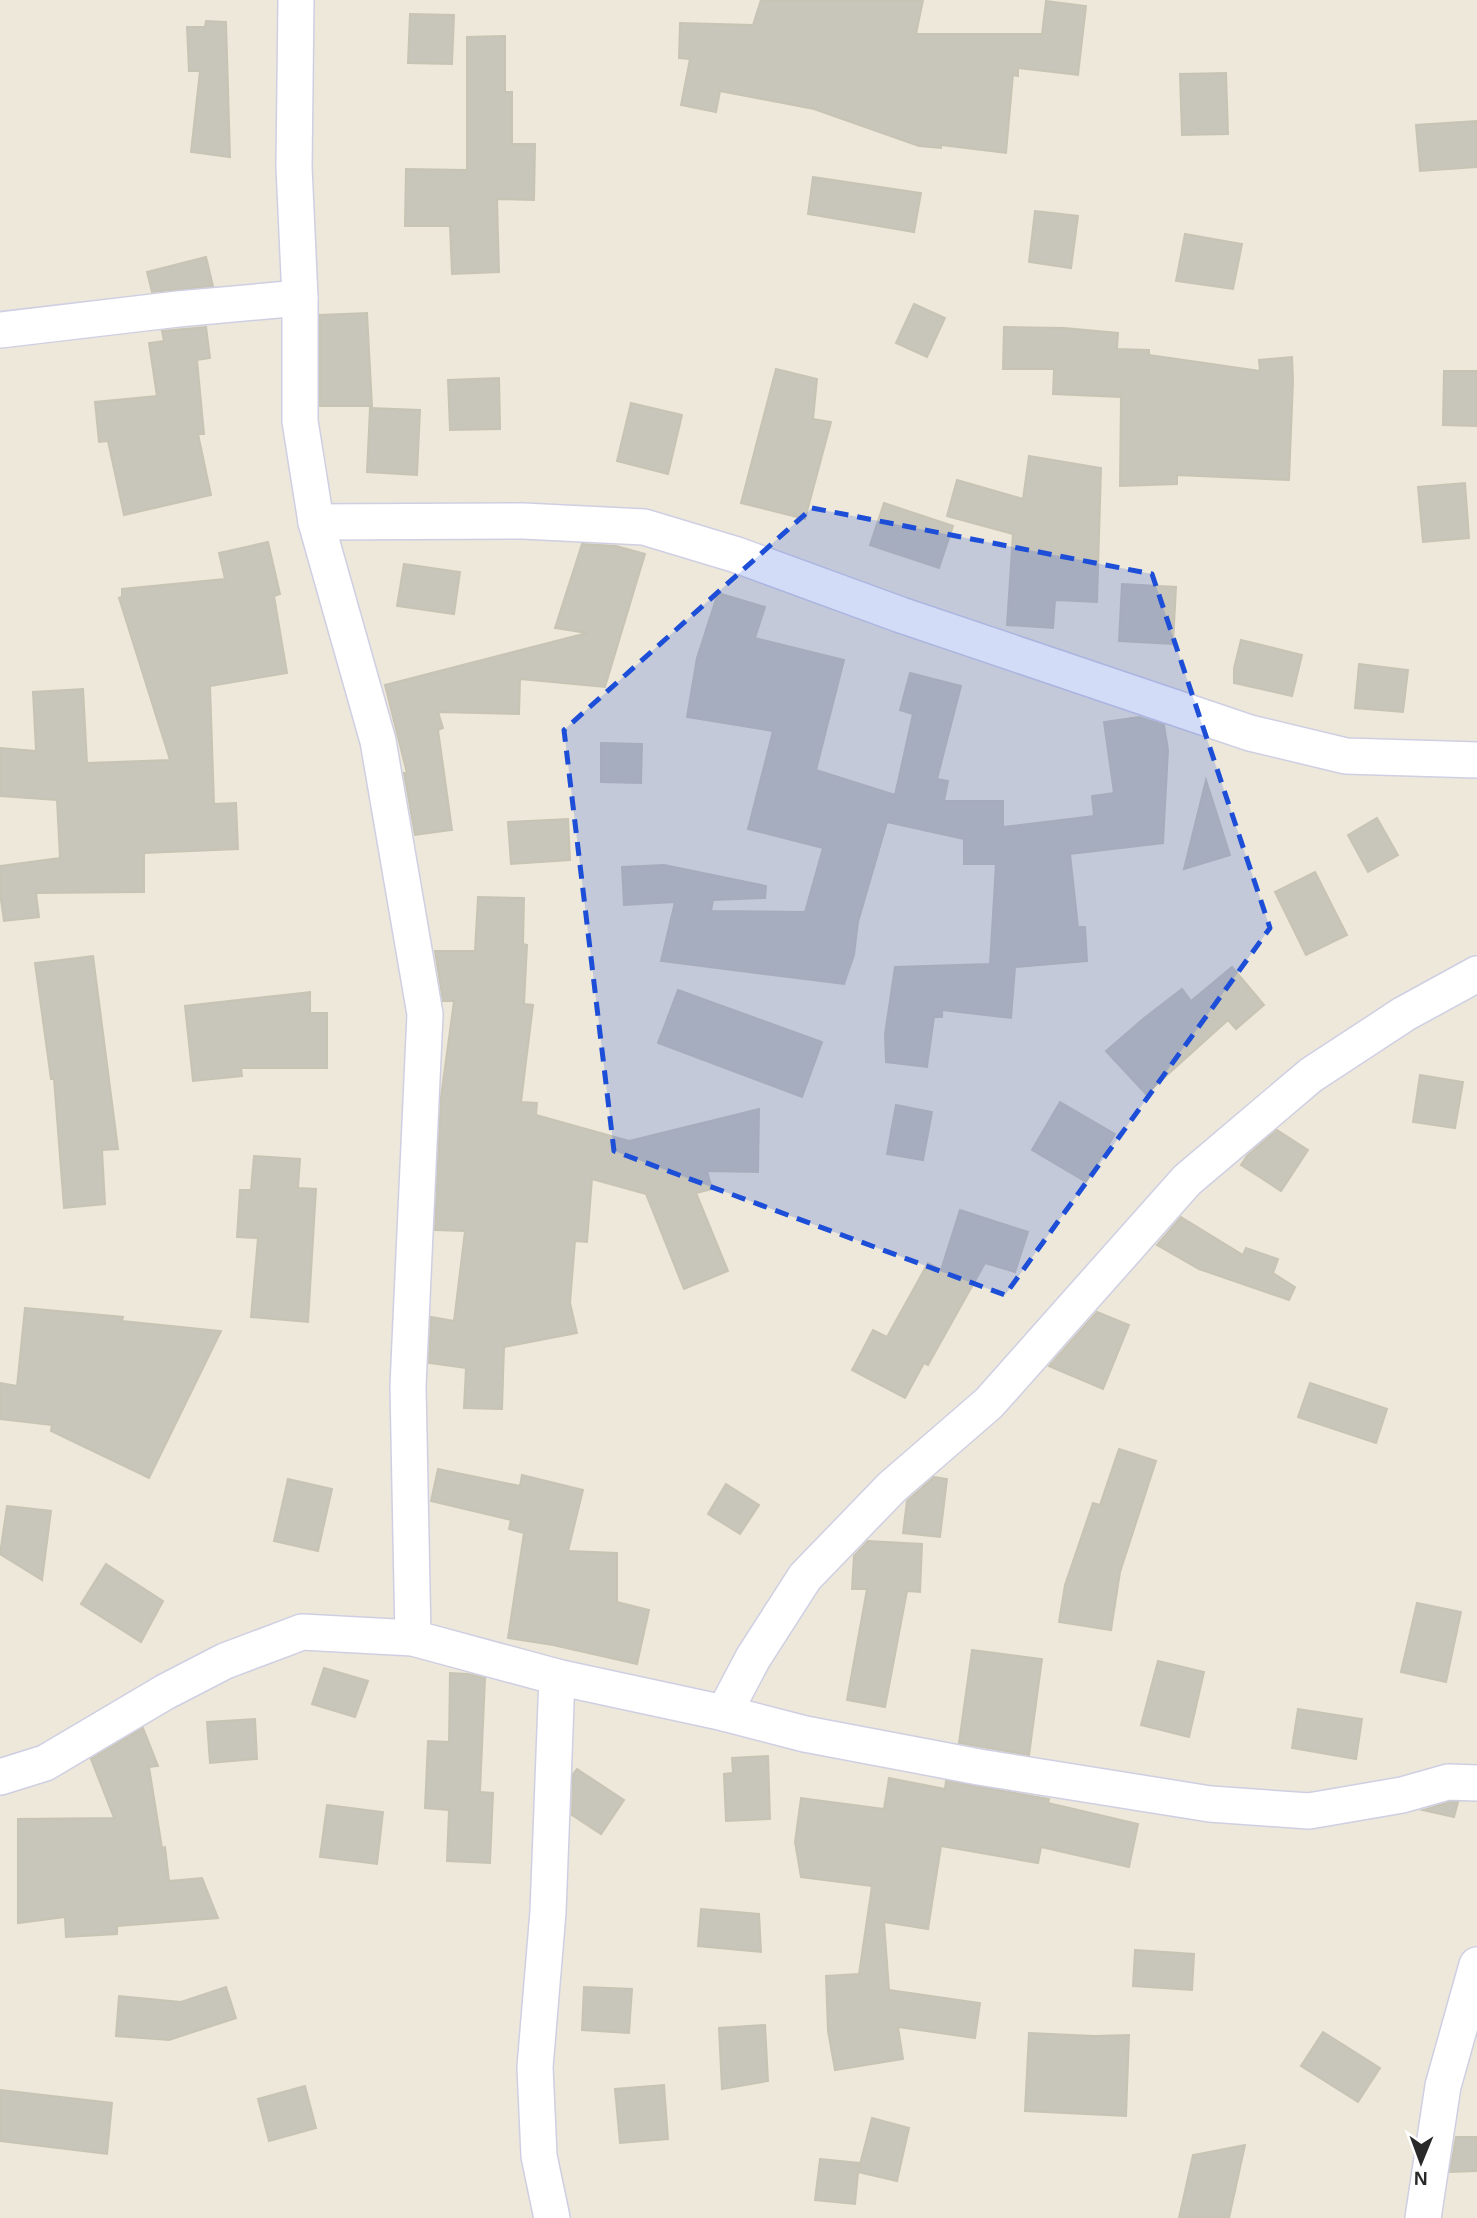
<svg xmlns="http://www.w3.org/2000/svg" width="1477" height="2218" viewBox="0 0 1477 2218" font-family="Helvetica,sans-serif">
  <rect width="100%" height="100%" fill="#ede8da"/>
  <g fill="#c8c5ba" stroke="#c8c4b4" stroke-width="2">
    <polygon points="761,0 923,0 916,34 1042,34 1046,1 1086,6 1078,75 1018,68 1018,76 1013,75 1006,153 941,145 941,148 919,146 814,109 720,91 716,112 681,105 690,59 679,58 680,23 753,25"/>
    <polygon points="410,14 454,15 452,64 408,63"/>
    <polygon points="206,21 226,22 230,157 191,152 200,71 189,71 187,27 205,27"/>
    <polygon points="505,36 505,92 512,92 512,144 535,144 534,200 497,199 499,272 452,274 450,226 405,226 406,169 467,170 467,37"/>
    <polygon points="1226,73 1228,134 1182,135 1180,74"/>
    <polygon points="1477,121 1477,167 1420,171 1416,125"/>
    <polygon points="813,177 921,193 914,232 808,214"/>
    <polygon points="1035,211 1078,216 1071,268 1029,262"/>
    <polygon points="1185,234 1242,244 1233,289 1176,281"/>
    <polygon points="206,257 213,286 152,292 147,272"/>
    <polygon points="914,304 945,318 927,357 896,343"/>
    <polygon points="367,313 372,406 320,406 320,315"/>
    <polygon points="206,327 210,358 197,360 204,434 198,434 211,495 124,515 108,441 99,442 95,402 157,396 149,343 164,341 162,331"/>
    <polygon points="1004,327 1064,328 1118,333 1117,349 1149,350 1149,355 1260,371 1259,360 1292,357 1293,381 1289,480 1177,475 1177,484 1120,486 1121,397 1053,394 1054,369 1003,369"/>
    <polygon points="776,369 817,379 813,419 831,422 805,519 741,503"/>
    <polygon points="1444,371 1477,371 1477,426 1443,425"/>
    <polygon points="499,378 500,429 450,430 448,380"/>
    <polygon points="631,403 682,415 668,474 617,461"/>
    <polygon points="370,408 420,410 417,475 367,472"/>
    <polygon points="1029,456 1101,468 1097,602 1055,600 1053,628 1007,625 1013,534 947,516 957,480 1023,499"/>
    <polygon points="1465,483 1469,538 1423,542 1418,487"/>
    <polygon points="884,503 953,526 939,568 870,545"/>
    <polygon points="268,542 280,594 274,596 287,673 210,686 214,804 236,803 238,849 144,853 144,892 36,893 39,917 4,921 0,893 0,866 60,858 57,800 0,796 0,748 36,751 33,692 83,689 87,763 170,760 119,598 122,597 122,589 225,579 219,553"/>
    <polygon points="582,544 616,546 645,554 605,687 520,679 519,714 438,712 443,728 438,730 452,830 415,835 404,773 407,773 385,685 587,633 555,628"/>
    <polygon points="404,564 460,572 454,614 397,606"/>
    <polygon points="1122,584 1176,587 1173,644 1119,641"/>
    <polygon points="718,593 765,607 755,638 844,660 816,770 895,795 913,714 900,710 910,673 961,686 937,779 948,781 944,801 1003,801 1003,827 1094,816 1092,796 1114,793 1104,722 1139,717 1164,725 1168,750 1163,843 1070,854 1078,927 1085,927 1087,961 1015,967 1011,1018 942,1010 942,1017 934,1017 927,1067 886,1062 885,1034 895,967 990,964 996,864 964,864 964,839 887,822 858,922 854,955 844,984 661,961 675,902 624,905 622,867 664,865 766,886 765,898 713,900 711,911 805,912 823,848 748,829 773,731 687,717 697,658"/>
    <polygon points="1241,640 1302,655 1292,696 1234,683 1234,668"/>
    <polygon points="1359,664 1408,670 1403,712 1355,708"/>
    <polygon points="601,743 642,744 641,783 601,782"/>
    <polygon points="1206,780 1230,855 1184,869"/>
    <polygon points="1377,818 1398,855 1368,872 1348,835"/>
    <polygon points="568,819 570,860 511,864 508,822"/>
    <polygon points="1315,872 1347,935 1306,955 1275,892"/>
    <polygon points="478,897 524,898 523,944 527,945 524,1004 533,1005 521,1102 537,1103 536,1115 629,1141 759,1109 758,1172 707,1171 712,1189 696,1193 728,1271 684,1289 646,1194 592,1179 587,1242 575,1241 570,1303 577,1333 504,1347 502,1409 464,1408 466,1368 429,1363 431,1317 454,1321 465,1231 435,1230 441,1097 454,1001 443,1001 435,951 475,951"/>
    <polygon points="93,956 118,1149 102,1150 105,1204 64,1208 54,1079 51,1079 35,963"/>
    <polygon points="1232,967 1264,1005 1236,1029 1228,1020 1146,1094 1106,1051 1143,1019 1182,989 1191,1001"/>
    <polygon points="678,990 822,1042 802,1097 658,1043"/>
    <polygon points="310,992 310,1013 327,1013 327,1068 241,1068 242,1076 193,1081 185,1006"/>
    <polygon points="1420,1075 1463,1082 1455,1128 1413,1122"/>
    <polygon points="1060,1102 1115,1134 1086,1182 1032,1150"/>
    <polygon points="896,1105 932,1112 923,1160 887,1154"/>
    <polygon points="1277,1130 1308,1150 1281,1191 1241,1165 1247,1156"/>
    <polygon points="254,1156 300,1159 298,1188 316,1189 308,1322 251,1317 258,1238 237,1237 240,1190 251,1190"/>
    <polygon points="960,1210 1028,1232 1015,1272 985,1263 928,1365 924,1363 905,1398 852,1370 873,1330 887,1337 928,1263 941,1270"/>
    <polygon points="1181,1217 1243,1255 1246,1248 1278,1259 1273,1273 1295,1287 1289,1300 1199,1269 1157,1245"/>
    <polygon points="25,1308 123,1317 122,1321 221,1331 149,1478 51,1431 52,1425 0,1419 0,1383 17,1386"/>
    <polygon points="1097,1312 1129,1325 1103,1389 1049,1366"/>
    <polygon points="1310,1383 1387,1409 1376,1443 1298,1417"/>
    <polygon points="1119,1449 1156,1461 1120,1572 1111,1630 1059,1622 1065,1585 1093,1503 1100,1505"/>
    <polygon points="438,1469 520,1486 522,1475 583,1490 568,1551 617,1553 617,1602 649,1610 637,1664 553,1645 508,1638 524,1533 509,1529 511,1520 431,1501"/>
    <polygon points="934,1477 947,1479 940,1537 903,1533 907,1501"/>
    <polygon points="288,1479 332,1489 318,1551 274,1541"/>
    <polygon points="726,1484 759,1505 740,1534 708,1514"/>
    <polygon points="7,1506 51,1511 42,1580 0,1554"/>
    <polygon points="868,1541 922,1544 920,1592 907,1591 885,1707 847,1700 867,1589 852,1589 854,1556"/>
    <polygon points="106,1564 163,1601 141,1642 81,1604"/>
    <polygon points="1417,1603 1461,1612 1446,1682 1401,1672"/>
    <polygon points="972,1650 1042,1659 1029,1755 959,1743"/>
    <polygon points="1158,1661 1204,1672 1189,1737 1141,1725"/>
    <polygon points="324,1668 368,1681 355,1717 312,1704"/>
    <polygon points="450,1673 468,1674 485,1678 480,1792 493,1793 490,1863 447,1861 449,1810 425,1808 428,1741 449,1742"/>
    <polygon points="1298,1709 1362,1719 1356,1759 1292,1748"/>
    <polygon points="255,1719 257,1759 210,1763 207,1722"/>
    <polygon points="143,1728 158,1766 149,1767 162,1848 165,1847 169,1881 202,1878 218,1918 117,1926 117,1934 66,1937 65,1917 18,1923 18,1819 114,1818 91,1759"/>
    <polygon points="768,1756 770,1819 726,1821 724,1774 733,1773 732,1758"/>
    <polygon points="577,1769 624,1800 601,1834 572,1815 573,1774"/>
    <polygon points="889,1778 945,1789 946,1781 1049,1799 1048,1803 1138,1824 1129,1867 1041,1847 1038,1863 941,1846 928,1929 884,1922 889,1990 980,2003 975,2038 898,2027 903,2059 835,2070 828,2031 826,1976 859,1974 872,1886 801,1877 795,1842 801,1798 884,1809"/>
    <polygon points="1450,1802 1458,1802 1454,1817 1423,1810"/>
    <polygon points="327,1805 383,1812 377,1864 320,1857"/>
    <polygon points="701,1909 759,1914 761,1952 698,1946"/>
    <polygon points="1135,1950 1194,1954 1192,1990 1133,1986"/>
    <polygon points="226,1987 236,2018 169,2040 116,2036 119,1996 181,2002"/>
    <polygon points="584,1987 632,1989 629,2033 582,2030"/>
    <polygon points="765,2025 768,2081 722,2089 719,2028"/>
    <polygon points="1323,2032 1380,2068 1358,2102 1301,2066"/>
    <polygon points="1029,2033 1094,2036 1129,2035 1126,2116 1025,2111"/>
    <polygon points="664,2085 668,2139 620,2143 615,2089"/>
    <polygon points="305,2086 316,2128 269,2141 258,2099"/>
    <polygon points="0,2090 112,2103 107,2154 0,2141"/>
    <polygon points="872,2118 909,2128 897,2181 858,2172"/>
    <polygon points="1456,2137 1477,2137 1477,2171 1450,2172"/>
    <polygon points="1245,2145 1229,2218 1179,2218 1193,2155"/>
    <polygon points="820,2159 859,2163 855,2204 815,2200"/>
  </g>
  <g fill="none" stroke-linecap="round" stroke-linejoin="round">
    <g stroke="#cfcfe3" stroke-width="38">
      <g id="minor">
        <polyline points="296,0 294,167 300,298 300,421 316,522 378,741 425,1014 408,1386 413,1638"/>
        <polyline points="0,330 178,309 300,298"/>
        <polyline points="316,522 523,521 644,527 737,555 901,615 1250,733 1346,756 1477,760"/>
        <polyline points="724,1713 753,1658 805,1577 892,1487 989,1403 1187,1180 1311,1075 1404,1014 1477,974"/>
        <polyline points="0,1777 45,1763 165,1692 225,1661 302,1632 413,1638 557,1677 724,1713 805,1734 979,1767 1210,1804 1309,1811 1402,1795 1448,1782 1477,1783"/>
        <polyline points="552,2218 539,2156 535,2067 548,1912 557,1677"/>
        <polyline points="1423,2218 1443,2086 1477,1965"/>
      </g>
    </g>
    <use href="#minor" stroke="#fff" stroke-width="35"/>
  </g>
  <path fill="#1d4ed8" fill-opacity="0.2" stroke="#1d4ed8" stroke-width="5" stroke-dasharray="14 9" stroke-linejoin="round" d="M812,508L1152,574L1270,928L1005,1295L614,1151L564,730Z"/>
  <g transform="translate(1421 2162) rotate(181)" stroke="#ffffff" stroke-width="5" paint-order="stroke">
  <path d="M0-5L12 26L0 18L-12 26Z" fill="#292929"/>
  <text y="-10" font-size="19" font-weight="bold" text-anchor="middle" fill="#292929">N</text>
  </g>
</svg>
